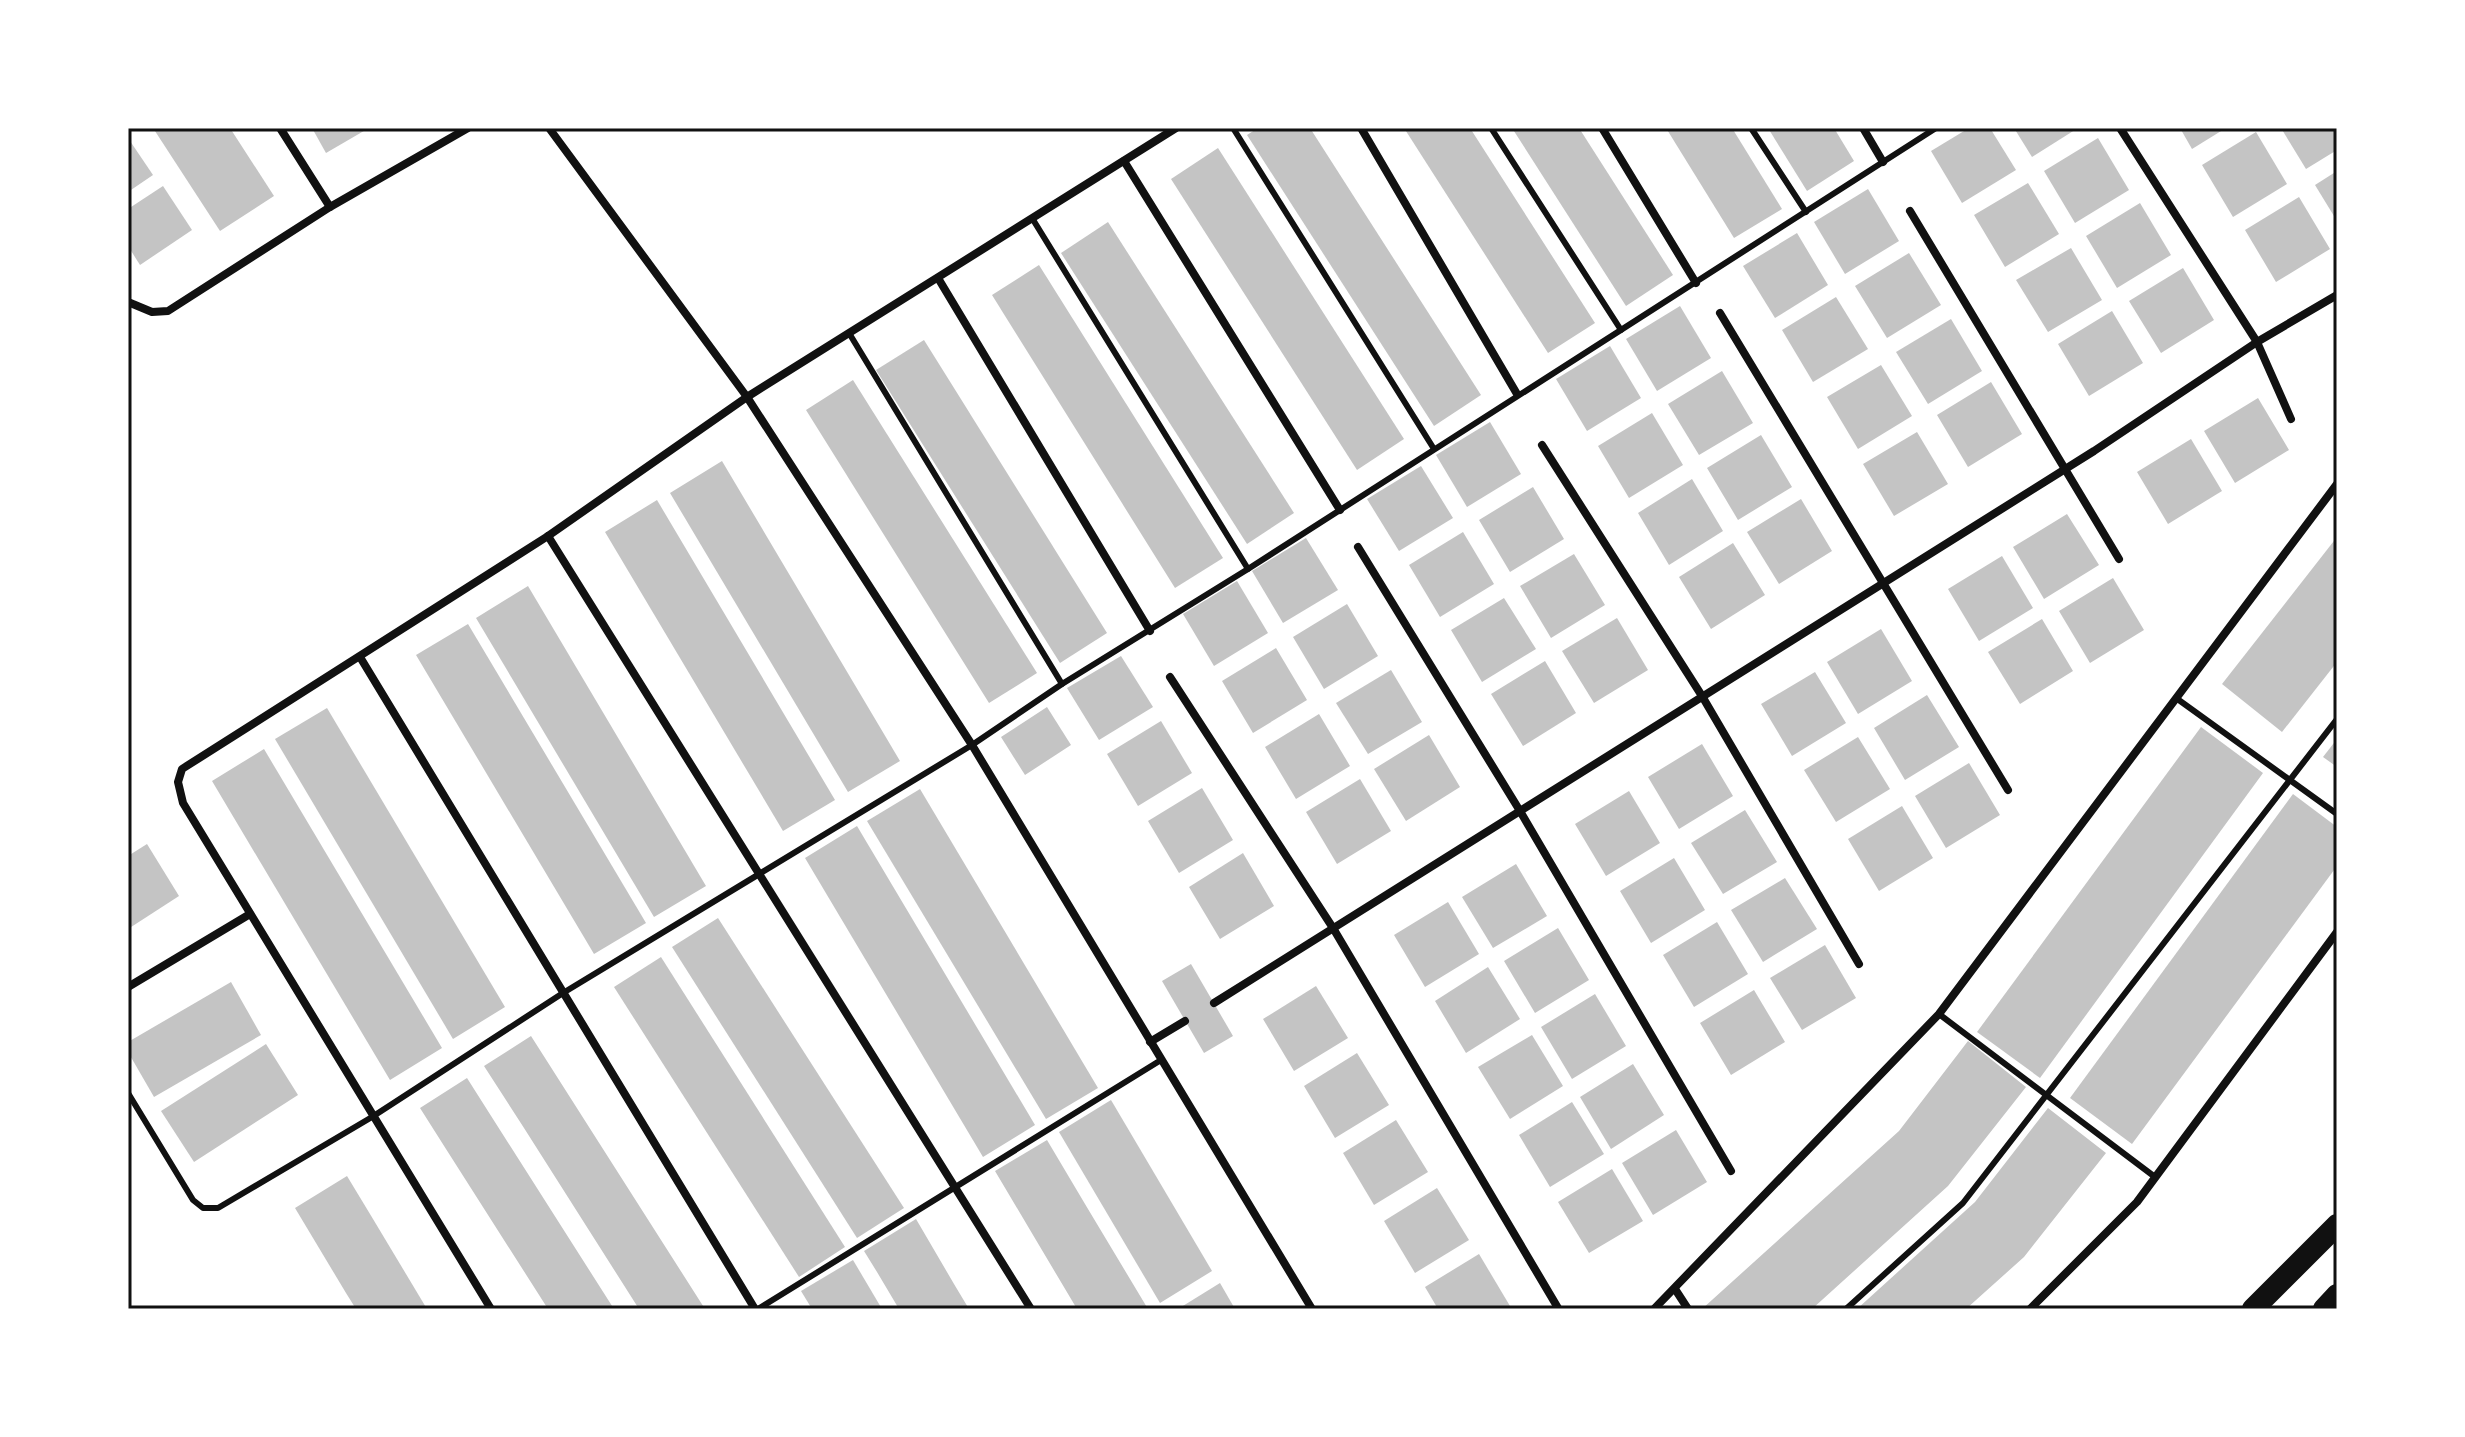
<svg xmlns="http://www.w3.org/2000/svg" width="2465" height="1437" viewBox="0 0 2465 1437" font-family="'Varela Round',sans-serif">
  <rect width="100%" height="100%" fill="#fff"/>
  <g fill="#c4c4c4">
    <polygon points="153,128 230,128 274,196 220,231"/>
    <polygon points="312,128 369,128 326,153"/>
    <polygon points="1258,128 1310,128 1481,395 1434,426 1247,135"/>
    <polygon points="1404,128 1470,128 1595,323 1548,353"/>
    <polygon points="1512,128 1579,128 1673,275 1626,306"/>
    <polygon points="1666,128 1732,128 1782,209 1734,238"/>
    <polygon points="1768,128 1834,128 1854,161 1807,191"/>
    <polygon points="1969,128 1990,128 2016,170 1962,203 1931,151"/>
    <polygon points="2014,128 2078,128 2032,157"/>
    <polygon points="2180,128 2226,128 2192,149"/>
    <polygon points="2281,128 2337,128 2337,150 2306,169"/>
    <polygon points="2256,132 2287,184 2233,217 2202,165"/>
    <polygon points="128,138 153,175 128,192"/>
    <polygon points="2098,138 2129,190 2075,223 2044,171"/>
    <polygon points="1218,148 1404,439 1357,470 1171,179"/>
    <polygon points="2337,171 2337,221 2315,185"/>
    <polygon points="2028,183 2059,234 2005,267 1974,215"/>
    <polygon points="163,186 192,230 140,265 128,246 128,209"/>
    <polygon points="1868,189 1899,241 1845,274 1814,222"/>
    <polygon points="2299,197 2330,249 2276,282 2245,230"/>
    <polygon points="2140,203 2171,255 2117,288 2086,236"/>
    <polygon points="1108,222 1294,513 1247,544 1061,253"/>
    <polygon points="1797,233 1828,285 1775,318 1743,266"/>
    <polygon points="2071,248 2102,300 2048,332 2016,280"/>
    <polygon points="1909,253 1941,305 1887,338 1855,286"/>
    <polygon points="1039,265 1223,558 1175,588 992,295"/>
    <polygon points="2183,268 2214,320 2161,353 2129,301"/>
    <polygon points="1836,297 1868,349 1813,382 1782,330"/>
    <polygon points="1680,306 1711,358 1657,391 1626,339"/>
    <polygon points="2112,311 2143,363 2089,396 2058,344"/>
    <polygon points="1951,319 1982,371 1928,404 1896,352"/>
    <polygon points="924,340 1107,633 1060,663 876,370"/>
    <polygon points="1610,346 1641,398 1587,431 1556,379"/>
    <polygon points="1881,365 1912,416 1858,449 1827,397"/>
    <polygon points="1722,371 1753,423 1699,455 1668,404"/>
    <polygon points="853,380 1037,673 989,703 806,410"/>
    <polygon points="1991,382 2022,434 1968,467 1937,415"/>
    <polygon points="2258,398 2289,450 2235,483 2204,431"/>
    <polygon points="1652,413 1683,465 1629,498 1598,446"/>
    <polygon points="1490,422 1521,474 1467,507 1436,455"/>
    <polygon points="1917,432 1948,484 1894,516 1863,464"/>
    <polygon points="1761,435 1792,487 1738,520 1707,468"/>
    <polygon points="2191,439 2222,491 2168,524 2137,472"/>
    <polygon points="722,461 900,761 848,792 670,493"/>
    <polygon points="1421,466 1453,518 1399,551 1367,499"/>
    <polygon points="1692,479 1723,531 1669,565 1638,513"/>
    <polygon points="1533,487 1564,539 1510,572 1479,520"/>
    <polygon points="1801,499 1832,551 1779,584 1747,532"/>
    <polygon points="657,500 835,800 783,831 605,532"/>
    <polygon points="2067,514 2099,565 2044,599 2013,547"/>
    <polygon points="1463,532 1494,584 1440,617 1409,565"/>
    <polygon points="2337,537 2337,662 2282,732 2222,684"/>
    <polygon points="1306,538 1338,590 1283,623 1252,571"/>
    <polygon points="1733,543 1765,595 1711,629 1679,577"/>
    <polygon points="1574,554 1605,605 1551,638 1520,586"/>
    <polygon points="2002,556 2033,608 1979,641 1948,589"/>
    <polygon points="2113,578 2144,630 2090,663 2059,611"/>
    <polygon points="1237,581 1268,633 1214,666 1183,614"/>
    <polygon points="528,586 706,886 654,917 476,618"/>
    <polygon points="1504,598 1536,649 1482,682 1451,630"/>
    <polygon points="1347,604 1378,656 1324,689 1293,637"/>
    <polygon points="1617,618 1648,670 1594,703 1562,651"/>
    <polygon points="2042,619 2073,671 2020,704 1988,652"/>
    <polygon points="468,624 646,923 594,954 416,655"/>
    <polygon points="1881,629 1912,681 1858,714 1827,662"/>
    <polygon points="1276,648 1307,700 1253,733 1222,681"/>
    <polygon points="1121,656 1153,707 1099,740 1067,688"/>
    <polygon points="1545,661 1576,713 1523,746 1491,694"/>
    <polygon points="1391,670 1422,722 1368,754 1336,703"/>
    <polygon points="1815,672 1846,723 1792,756 1761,704"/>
    <polygon points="1927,695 1959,747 1905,780 1874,728"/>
    <polygon points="1047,707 1071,745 1025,775 1001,737"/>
    <polygon points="327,708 505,1007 453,1039 275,739"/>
    <polygon points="1319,714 1350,766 1296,799 1265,747"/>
    <polygon points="1161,721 1192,773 1138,806 1107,754"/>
    <polygon points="2201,727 2263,773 2040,1078 1977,1032"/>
    <polygon points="1429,735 1460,787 1406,821 1374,769"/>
    <polygon points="1858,737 1890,789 1836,822 1804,770"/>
    <polygon points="2337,739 2337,767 2323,757"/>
    <polygon points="1702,744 1733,796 1679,829 1648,777"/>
    <polygon points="264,749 442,1048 390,1080 212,781"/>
    <polygon points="1969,763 2000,815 1946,848 1915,796"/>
    <polygon points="1360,779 1391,831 1337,864 1306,812"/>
    <polygon points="1202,788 1233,840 1179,873 1148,821"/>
    <polygon points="920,789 1098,1088 1046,1119 867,821"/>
    <polygon points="1629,791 1660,843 1606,876 1575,824"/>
    <polygon points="2293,794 2337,827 2337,866 2132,1144 2070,1098"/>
    <polygon points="1902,806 1933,858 1879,891 1848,839"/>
    <polygon points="1745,810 1777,862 1723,894 1691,843"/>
    <polygon points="857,826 1035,1125 983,1157 805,858"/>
    <polygon points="147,844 179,896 128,929 128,856"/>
    <polygon points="1243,853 1274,906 1220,939 1189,887"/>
    <polygon points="1674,858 1705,910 1651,943 1620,891"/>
    <polygon points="1516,864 1547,916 1493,948 1462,897"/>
    <polygon points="1785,878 1817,929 1763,962 1731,910"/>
    <polygon points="1448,902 1479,954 1425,987 1394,935"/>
    <polygon points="718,918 904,1208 857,1238 672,947"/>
    <polygon points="1717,922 1748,974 1694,1007 1663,955"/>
    <polygon points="1558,928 1589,980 1535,1013 1504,961"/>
    <polygon points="1825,945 1856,998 1802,1030 1770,978"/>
    <polygon points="661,957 845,1247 799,1277 614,987"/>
    <polygon points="1191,964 1233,1036 1204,1053 1162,981"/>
    <polygon points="1488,967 1520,1019 1466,1053 1435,1001"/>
    <polygon points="231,982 261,1035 154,1097 128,1052 128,1042"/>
    <polygon points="1316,986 1348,1038 1294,1071 1263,1019"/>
    <polygon points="1754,990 1785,1042 1731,1075 1700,1023"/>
    <polygon points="1595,994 1626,1046 1572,1079 1541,1027"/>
    <polygon points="1532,1035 1563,1086 1510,1119 1478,1067"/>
    <polygon points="531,1036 610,1160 705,1309 639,1309 524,1128 484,1066"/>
    <polygon points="1968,1041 2026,1087 1948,1186 1812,1309 1702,1309 1899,1131"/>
    <polygon points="266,1044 298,1095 194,1162 161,1111"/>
    <polygon points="1357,1053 1389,1105 1335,1138 1304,1086"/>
    <polygon points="1633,1064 1664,1115 1611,1149 1580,1097"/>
    <polygon points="467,1078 493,1119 614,1309 548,1309 446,1149 420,1108"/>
    <polygon points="1111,1100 1212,1271 1160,1303 1059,1132"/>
    <polygon points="1572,1102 1604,1154 1550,1187 1519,1135"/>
    <polygon points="2048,1108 2106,1153 2024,1257 1966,1309 1857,1309 1975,1202"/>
    <polygon points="1396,1120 1428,1172 1374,1205 1343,1153"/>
    <polygon points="1676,1130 1707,1182 1653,1215 1622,1163"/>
    <polygon points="1047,1140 1085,1204 1148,1309 1077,1309 1033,1235 995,1171"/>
    <polygon points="1612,1169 1643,1221 1589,1253 1558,1202"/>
    <polygon points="347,1176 373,1219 427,1309 356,1309 346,1293 295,1208"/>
    <polygon points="1437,1188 1469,1240 1415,1273 1384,1221"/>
    <polygon points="916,1219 954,1284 969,1309 899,1309 877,1272 864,1251"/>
    <polygon points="1479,1254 1510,1306 1505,1309 1438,1309 1425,1287"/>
    <polygon points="853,1260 882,1309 812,1309 801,1291"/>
    <polygon points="1220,1283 1235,1309 1178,1309"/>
  </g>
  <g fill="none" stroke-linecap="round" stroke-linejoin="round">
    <g stroke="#111" stroke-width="6">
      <polyline points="1233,128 1434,449"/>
      <polyline points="1491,128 1621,330"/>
      <polyline points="1751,128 1806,212"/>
      <polyline points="1032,218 1248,569"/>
      <polyline points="849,333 1062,684"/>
      <polyline points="2176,698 2337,814"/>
      <polyline points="1939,1014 2155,1177"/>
      <polyline points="128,1093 193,1200 203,1208 218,1208 372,1117 563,993 972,745 1062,684 1248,569 1936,128"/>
      <polyline points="758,1309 1161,1060"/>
      <polyline points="1846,1309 1963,1203 2337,719"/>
    </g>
    <g stroke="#111" stroke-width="8">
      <polyline points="280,128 330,207"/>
      <polyline points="549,128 747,397 972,745 1312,1309"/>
      <polyline points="1361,128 1517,394"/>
      <polyline points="1602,128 1696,283"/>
      <polyline points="1863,128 1883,162"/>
      <polyline points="2120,128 2257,342 2291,419"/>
      <polyline points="1124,161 1340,510"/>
      <polyline points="1910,211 2119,559"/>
      <polyline points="938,278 1150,631"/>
      <polyline points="128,302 152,312 168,311 330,207 468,128"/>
      <polyline points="1720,313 2008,790"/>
      <polyline points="1542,445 1702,696 1859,964"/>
      <polyline points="548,536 1031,1309"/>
      <polyline points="1358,547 1520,811 1731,1171"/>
      <polyline points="360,657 755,1309"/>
      <polyline points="1170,677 1333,928 1558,1308"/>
      <polyline points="128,987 250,914"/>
      <polyline points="1214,1003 2094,451 2257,342 2337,295"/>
      <polyline points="1150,1042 1185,1021"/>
      <polyline points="1675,1289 1688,1309"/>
      <polyline points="491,1309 183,803 178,782 182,769 548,536 747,397 1176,128"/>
      <polyline points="1654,1309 1939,1014 2337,484"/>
      <polyline points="2030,1309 2137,1202 2337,932"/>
    </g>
    <g stroke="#111" stroke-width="22">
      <polyline points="2253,1309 2337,1225"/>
      <polyline points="2324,1309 2337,1295"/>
    </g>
  </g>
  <rect width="2465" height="1437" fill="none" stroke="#ffffff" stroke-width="260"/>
  <rect x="130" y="130" width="2205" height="1177" fill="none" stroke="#111" stroke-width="3"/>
</svg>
